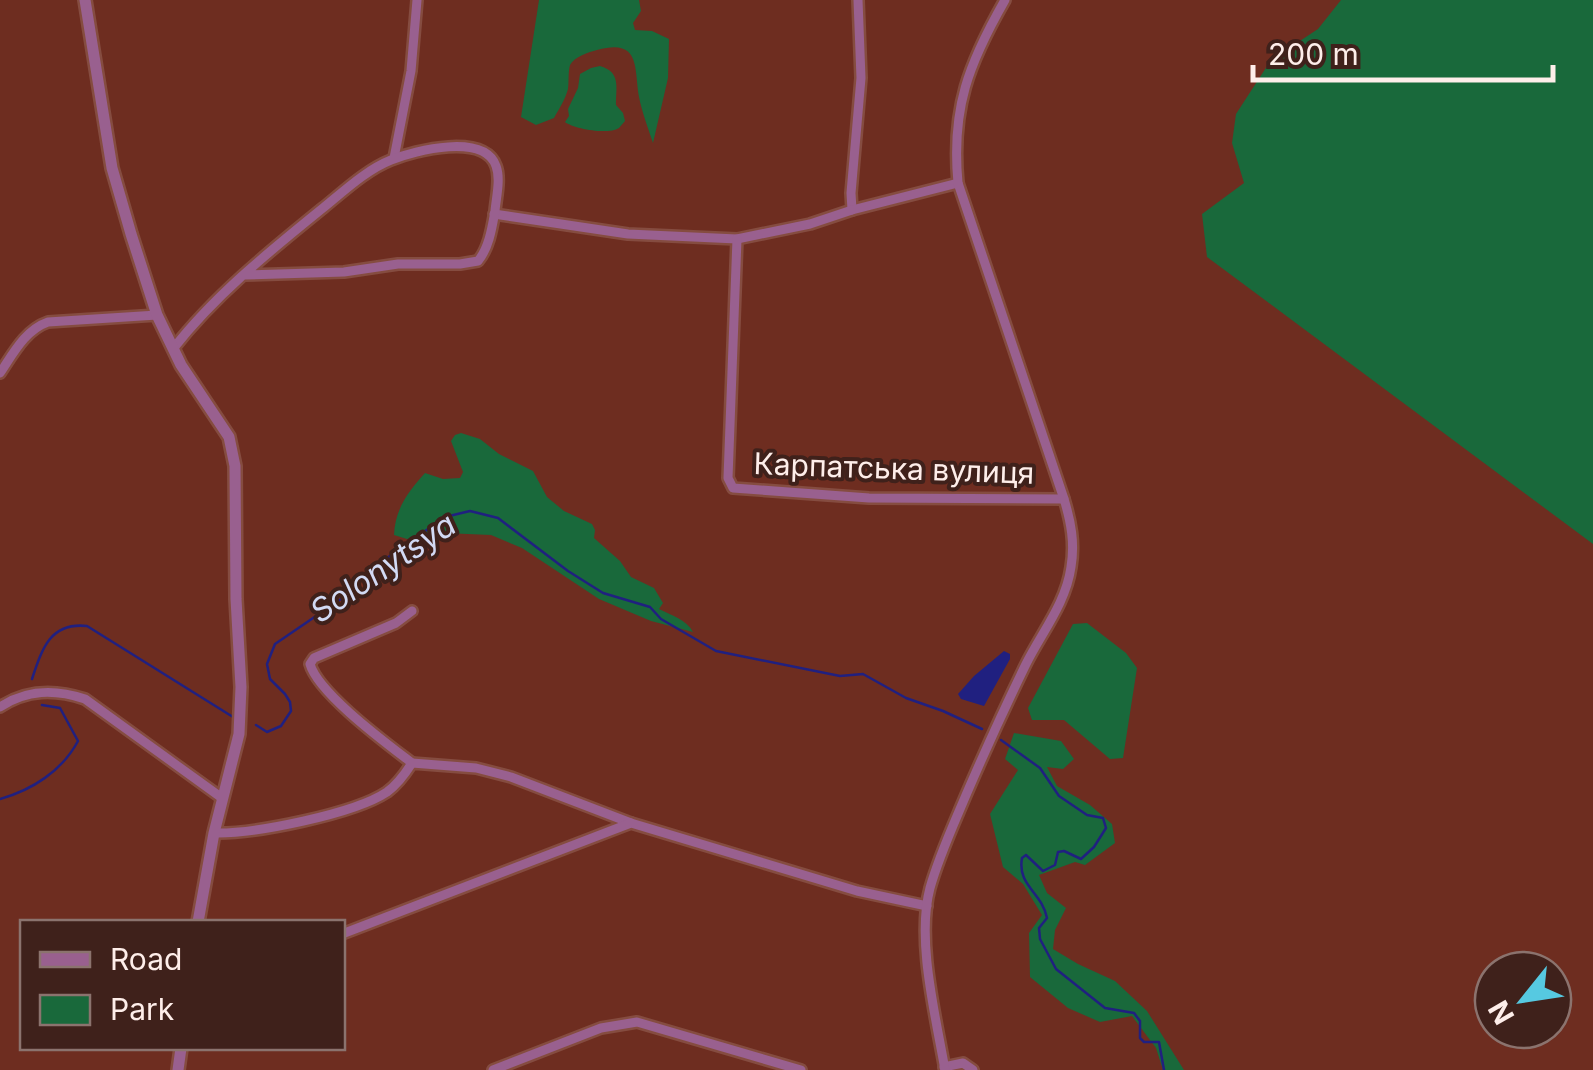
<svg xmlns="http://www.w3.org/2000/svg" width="1593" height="1070" viewBox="0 0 1593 1070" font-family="Inter,sans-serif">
  <rect width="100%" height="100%" fill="#6e2d20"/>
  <g fill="#19693b">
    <path d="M539,0H639L641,11L633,23L635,30L652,31L669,39L668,78L653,143C648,128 642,112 639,97C634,68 641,38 597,50C589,52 574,57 570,65C568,72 569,82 568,89C565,100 559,109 554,118L536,125L521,117Z"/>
    <polygon points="1341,0 1593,0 1593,544 1207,257 1202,214 1244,183 1232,143 1236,114 1271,60 1318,29"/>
    <path d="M600,66C621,72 616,87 616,105L623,113L625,121C623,123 621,126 619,128C608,135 574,129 565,122L569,116L568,109L578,88L580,74L591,68Z"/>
    <path d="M461,433L480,439L499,454L533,471L547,497L564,511L592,524L595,530L594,538L620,561L631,577L654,588L663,603L659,609C671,615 687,620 693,632L651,621L599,599L522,548L491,535L444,533L407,539L394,535C395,509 408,492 425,473L443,479L460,478L463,472L451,441L455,435Z"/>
    <polygon points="1087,623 1126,653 1137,668 1123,758 1110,759 1064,720 1032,720 1028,708 1073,624"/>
    <polygon points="1014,733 1061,741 1074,759 1063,769 1047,767 1057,786 1090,805 1112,824 1115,843 1085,865 1075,862 1039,875 1047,893 1066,908 1055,930 1053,949 1078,964 1115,981 1147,1011 1184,1070 1163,1070 1156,1048 1132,1016 1100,1022 1068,1008 1030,977 1029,933 1042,915 1023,884 1003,867 990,814 1018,770 1005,759"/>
  </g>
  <polygon fill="#202080" points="1004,651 1010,654 1010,659 984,706 961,699 958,694 974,676"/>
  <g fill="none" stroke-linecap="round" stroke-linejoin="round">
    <g stroke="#202080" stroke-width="2.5">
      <path d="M32,679C42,649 50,622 87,626L233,717"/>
      <polyline points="256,725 267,732 281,726 291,711 290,702 285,694 270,679 267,664 275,644 341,599 370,570 445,517 470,511 498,518 568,571 603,593 650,607 661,619 716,651 840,676 863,674 906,698 943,711 982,729"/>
      <path d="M1001,740L1040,768L1059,796L1087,815L1103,818L1106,828L1094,847L1081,859L1064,851L1058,852L1055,865L1043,871L1026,855L1022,858C1017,886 1042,892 1047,918L1039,928L1040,939L1056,969L1105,1008L1134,1013L1140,1021V1038L1144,1042H1159L1164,1070"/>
      <path d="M0,799C32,790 62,771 78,741L60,708L42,705"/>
    </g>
    <g stroke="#854c40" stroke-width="14">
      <g id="minor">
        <polyline points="394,158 411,71 417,0"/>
        <polyline points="852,210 851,193 861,78 858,0"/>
        <polyline points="494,214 628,234 737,239 810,224 852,210 958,183"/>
        <polyline points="737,239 728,478 733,488 869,498 1064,499"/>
        <path d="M173,349C215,295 270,251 323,208C344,191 366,170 391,160C416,150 484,133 496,166C501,179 496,198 495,211C492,228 489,248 478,261L460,264H398L344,272L244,275"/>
        <path d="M0,373C13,354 25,330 48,322L157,315"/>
        <path d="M0,707C27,689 55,689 85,699L222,798"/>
        <path d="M412,763C386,743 318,693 310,664L314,658L396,623L412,611"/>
        <path d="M214,833C254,834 354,814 387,792C398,784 405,774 412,763L476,768L511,777L631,823"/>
        <polyline points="342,934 631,823 857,891 927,906"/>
        <polyline points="944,1067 963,1063 973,1070"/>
        <polyline points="493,1070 601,1028 637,1022 801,1070"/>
        <path d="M945,1070C936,1017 916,940 930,888C939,856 953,826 966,795C985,751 1005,707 1026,664C1042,632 1066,603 1071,567C1075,543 1071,522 1064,499L958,183C951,108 969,63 1005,0"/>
      </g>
    </g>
    <g stroke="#854c40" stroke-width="16">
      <g id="tertiary">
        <polyline points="85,0 112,168 131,234 157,315 181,365 229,437 235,466 236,599 241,687 239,734 214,833 198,922"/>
        <polyline points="178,1070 181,1048"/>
      </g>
    </g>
    <use href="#minor" stroke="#99608f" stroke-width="9"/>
    <use href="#tertiary" stroke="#99608f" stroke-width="11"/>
  </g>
  <g text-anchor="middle" stroke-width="8" stroke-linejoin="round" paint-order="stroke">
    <g font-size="30" fill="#feeeea" stroke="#3f211b">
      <text transform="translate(894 469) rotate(2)" y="10">Карпатська вулиця</text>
    </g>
    <g font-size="32" font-style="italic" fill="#d2daf4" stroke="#3f211b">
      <text transform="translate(383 568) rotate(-34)" y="11">Solonytsya</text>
    </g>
  </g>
  <rect x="20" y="920" width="325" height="130" fill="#3f211b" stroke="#8b736e" stroke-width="2.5"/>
  <rect x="40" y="952" width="50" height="15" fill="#99608f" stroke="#8b736e" stroke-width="2.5"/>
  <text x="110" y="970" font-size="30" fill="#feeeea">Road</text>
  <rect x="40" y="995" width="50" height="30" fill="#19693b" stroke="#8b736e" stroke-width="2.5"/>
  <text x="110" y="1020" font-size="30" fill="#feeeea">Park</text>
  <g transform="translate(1523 1000) rotate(240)"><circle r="48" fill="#3f211b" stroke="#8b736e" stroke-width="2.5"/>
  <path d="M0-8L18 38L0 25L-18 38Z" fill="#56c9e1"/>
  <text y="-15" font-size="28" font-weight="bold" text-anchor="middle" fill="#feeeea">N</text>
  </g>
  <path d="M1253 65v15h300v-15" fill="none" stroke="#feeeea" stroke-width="5"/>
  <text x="1268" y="65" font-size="30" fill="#feeeea" stroke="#3f211b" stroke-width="8" paint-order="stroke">200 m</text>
</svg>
